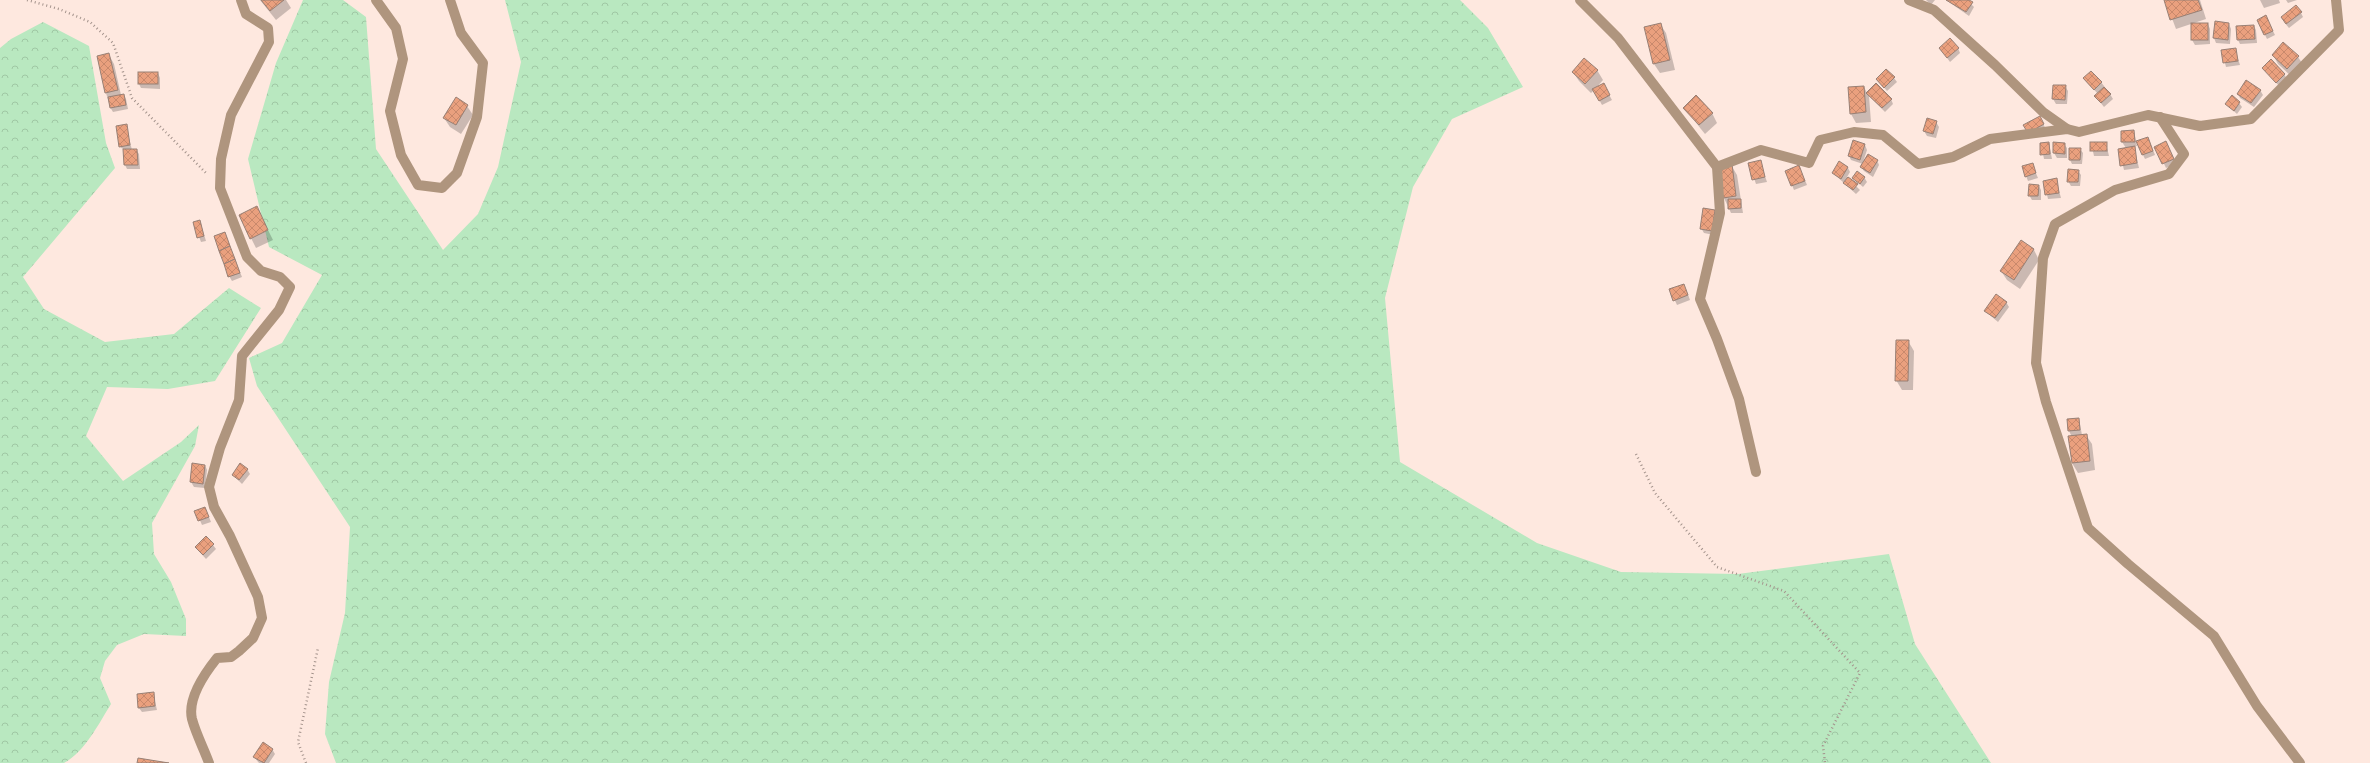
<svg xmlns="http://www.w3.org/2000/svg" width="2370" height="763" viewBox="0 0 2370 763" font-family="Signika,sans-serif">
  <defs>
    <pattern id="forest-crowns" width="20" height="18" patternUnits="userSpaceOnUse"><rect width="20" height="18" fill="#b9e8c0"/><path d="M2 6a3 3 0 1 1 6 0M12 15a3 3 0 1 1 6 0" fill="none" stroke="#9fc7a4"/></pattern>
    <pattern id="building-cross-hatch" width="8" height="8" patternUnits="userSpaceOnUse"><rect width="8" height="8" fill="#eaa07e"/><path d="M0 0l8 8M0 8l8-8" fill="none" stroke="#c9896c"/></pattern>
  </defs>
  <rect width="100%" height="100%" fill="#fee8df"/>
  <g fill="url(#forest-crowns)">
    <polygon points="303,0 343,0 366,17 376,149 443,250 478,214 498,167 521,62 505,0 1460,0 1488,28 1523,87 1452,119 1413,187 1385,298 1400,462 1537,543 1621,572 1738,574 1889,554 1915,644 1991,763 336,763 325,734 329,682 345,613 350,527 257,386 249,358 282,343 322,275 269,247 248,159 276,63"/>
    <path d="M43,22L89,46L106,143L115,168L23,277L44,309L105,342L174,334L229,288L261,308L215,381L168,389L107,387L86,436L123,481L181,442L199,425L195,446L152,523L154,554L171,582L186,619V636L144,634L117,645L105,661L100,678L111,704C99,723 85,752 64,763H0V48L11,39Z"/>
  </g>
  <g fill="#0003">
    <polygon points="260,0 286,0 291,8 276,20"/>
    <polygon points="1926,0 1935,0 1931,5"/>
    <polygon points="1946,0 1967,0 1974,7 1969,16"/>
    <polygon points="2165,0 2200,0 2206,19 2176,29"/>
    <polygon points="2260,0 2279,0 2280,3 2264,8"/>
    <polygon points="2286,0 2297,0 2288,3"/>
    <polygon points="2301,13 2303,17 2289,28 2284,22"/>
    <polygon points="2268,21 2275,35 2267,39 2265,35"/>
    <polygon points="1660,24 1666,33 1675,70 1660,73 1654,64 1645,28"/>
    <polygon points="2192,24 2208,24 2210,29 2210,44 2195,45 2192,40"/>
    <polygon points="2229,24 2231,29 2230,44 2216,43 2214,38"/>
    <polygon points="2254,26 2256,30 2257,43 2240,44 2238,40"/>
    <polygon points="1940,48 1958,48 1960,53 1950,62"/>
    <polygon points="2235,49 2240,65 2226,67 2222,51"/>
    <polygon points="109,55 114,64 121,95 124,95 126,99 128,109 113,112 110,107 106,93"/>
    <polygon points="2273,55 2298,57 2304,66 2293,78 2278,64"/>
    <polygon points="2263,68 2284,74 2287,79 2279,86"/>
    <polygon points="1597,70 1603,80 1596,88 1603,84 1612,100 1602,105 1594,90 1591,93 1579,81 1573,72"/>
    <polygon points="158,73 160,78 160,89 141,88 139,84"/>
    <polygon points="1894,78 1897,82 1887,91 1877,79"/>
    <polygon points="2084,79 2101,82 2110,94 2113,99 2104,107 2096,97 2098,94"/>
    <polygon points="2054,86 2065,86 2068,91 2067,104 2056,104 2053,99"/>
    <polygon points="1864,87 1867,93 1891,99 1893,104 1885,112 1869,96 1871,122 1856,123 1851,114"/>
    <polygon points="2260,90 2263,95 2254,107 2240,98 2238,94"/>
    <polygon points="2239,103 2242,107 2237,114 2226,104"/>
    <polygon points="467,106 473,115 461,134 450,127 444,118"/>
    <polygon points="1684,108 1712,113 1717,123 1705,134"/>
    <polygon points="2039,117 2046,129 2031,137"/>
    <polygon points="1928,119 1936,122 1939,127 1936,138 1927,136 1924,131"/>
    <polygon points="126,126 132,150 136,150 139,154 140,169 127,169 125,165 124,150 119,146"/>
    <polygon points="2134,131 2137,146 2134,146 2139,168 2124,170 2119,149 2126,148 2122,142 2122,132"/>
    <polygon points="1854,141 1865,145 1867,150 1863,162 1877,160 1879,165 1873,177 1864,171 1861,167 1863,164 1851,160 1849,156"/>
    <polygon points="2150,142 2155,155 2145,159 2143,155"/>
    <polygon points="2049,143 2052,159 2044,159 2041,144"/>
    <polygon points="2054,143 2064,144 2067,148 2067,158 2057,158 2054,153"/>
    <polygon points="2091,143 2106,143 2109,156 2094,156"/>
    <polygon points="2156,147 2168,147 2176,163 2166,168"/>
    <polygon points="2080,149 2083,153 2082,164 2072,164 2070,160"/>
    <polygon points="1760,161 1767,182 1756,184 1749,164"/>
    <polygon points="1839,162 1848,168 1850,172 1847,177 1860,190 1856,194 1833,173"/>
    <polygon points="2032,164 2038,178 2028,181 2026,176"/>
    <polygon points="1731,165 1737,175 1743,213 1731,213 1724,198"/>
    <polygon points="1799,166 1807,185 1794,190 1786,171"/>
    <polygon points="2078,171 2081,175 2080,186 2071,186 2068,181"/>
    <polygon points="1864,177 1867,182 1863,187 1853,178"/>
    <polygon points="2056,179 2061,198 2048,199 2044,181"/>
    <polygon points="2039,186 2041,190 2041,200 2032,200 2029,195"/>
    <polygon points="257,208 273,240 256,248 251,238"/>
    <polygon points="1714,211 1717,215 1714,235 1704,233 1701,228"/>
    <polygon points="200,221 206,241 201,242 194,223"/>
    <polygon points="225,233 242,277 232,281 229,276"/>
    <polygon points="2021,242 2034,250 2039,260 2020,289 2007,280 2001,271"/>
    <polygon points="1686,289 1690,300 1677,305 1670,290"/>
    <polygon points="2006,302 2009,307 1998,322 1985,311"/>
    <polygon points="1908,341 1914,351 1913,390 1902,390 1896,380"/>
    <polygon points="2079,419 2082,435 2086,435 2092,444 2095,470 2078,473 2072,463 2069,437 2072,437 2069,431"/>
    <polygon points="205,465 207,470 205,488 194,487 191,482"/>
    <polygon points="247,469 250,474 242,484 233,475"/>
    <polygon points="196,511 207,512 211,522 202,525"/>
    <polygon points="213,545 216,549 206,559 196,548"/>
    <polygon points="153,693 157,710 142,712 139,708"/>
    <polygon points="272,749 275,754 269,763 259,763 254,757"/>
  </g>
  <g fill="url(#building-cross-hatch)" stroke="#988075">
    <polygon points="261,0 284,0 270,11"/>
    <polygon points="1946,0 1969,0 1973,2 1966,12"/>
    <polygon points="2164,0 2198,0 2202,10 2170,20"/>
    <polygon points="2296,5 2302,12 2286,24 2281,17"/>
    <polygon points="2266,15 2273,31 2264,35 2257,20"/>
    <polygon points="2215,21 2229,23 2228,40 2213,38"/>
    <polygon points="1661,23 1670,60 1653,64 1644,27"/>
    <rect x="2191" y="23" width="17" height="17"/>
    <polygon points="2254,25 2255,39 2237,40 2236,26"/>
    <polygon points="1950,38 1959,48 1947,58 1939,48"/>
    <polygon points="2283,42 2299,56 2287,69 2272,55"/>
    <polygon points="2236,48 2238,61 2223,63 2221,50"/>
    <polygon points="109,53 118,90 105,93 97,56"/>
    <polygon points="1584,58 1598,70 1585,84 1572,72"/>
    <polygon points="2271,59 2285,74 2276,83 2262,68"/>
    <polygon points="1886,69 1895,77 1884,88 1876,79"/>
    <polygon points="2091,71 2102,82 2094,90 2083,78"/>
    <rect x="138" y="72" width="20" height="12"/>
    <polygon points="2246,80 2261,90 2251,103 2237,94"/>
    <polygon points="1604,83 1610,95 1599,101 1592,89"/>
    <polygon points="1876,83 1892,99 1882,108 1866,93"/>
    <polygon points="2053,85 2066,85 2065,100 2052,99"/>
    <polygon points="1864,86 1866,112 1850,114 1848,87"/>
    <polygon points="2104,87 2111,94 2101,103 2094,96"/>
    <polygon points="124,94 126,105 110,108 108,97"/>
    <polygon points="1696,95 1713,113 1699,125 1683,108"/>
    <polygon points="2232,95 2240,102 2234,111 2225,104"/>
    <polygon points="456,97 468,105 456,125 443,118"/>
    <polygon points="2040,116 2044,124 2028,133 2023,125"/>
    <polygon points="1927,118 1937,121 1933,134 1923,131"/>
    <polygon points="127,124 130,145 119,147 116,126"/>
    <polygon points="2134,130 2135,142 2121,142 2121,131"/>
    <polygon points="2148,137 2153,151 2142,155 2136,141"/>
    <polygon points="1853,140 1865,144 1860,160 1848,156"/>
    <polygon points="2166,141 2174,159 2162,164 2154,147"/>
    <polygon points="2049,142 2050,154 2040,155 2040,143"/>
    <polygon points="2053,142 2065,143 2065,154 2053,153"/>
    <rect x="2090" y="142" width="17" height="9"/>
    <polygon points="2135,146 2137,163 2120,166 2118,149"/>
    <polygon points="2069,148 2081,148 2080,160 2069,160"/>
    <polygon points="123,149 137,149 138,165 124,165"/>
    <polygon points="1868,154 1878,160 1870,173 1860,167"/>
    <polygon points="1761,160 1765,177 1752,180 1748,163"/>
    <polygon points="1839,161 1848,167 1841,179 1832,173"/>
    <polygon points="2033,163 2036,173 2025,177 2022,166"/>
    <polygon points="1732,164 1736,196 1723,198 1718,166"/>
    <polygon points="1799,165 1805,181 1791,186 1785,171"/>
    <polygon points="2068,169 2079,170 2078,182 2067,182"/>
    <polygon points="1857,171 1865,177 1860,184 1852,178"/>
    <polygon points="1848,177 1858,184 1853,190 1843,183"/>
    <polygon points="2057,178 2059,193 2045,195 2043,181"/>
    <polygon points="2029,184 2039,185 2038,196 2028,196"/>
    <polygon points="1728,199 1741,199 1741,208 1728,209"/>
    <polygon points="257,206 268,230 250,239 239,215"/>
    <polygon points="1703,208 1715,210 1712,231 1700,229"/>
    <polygon points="200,220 204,236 197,238 193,222"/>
    <polygon points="225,232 230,246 219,251 214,236"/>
    <polygon points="2021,240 2034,249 2014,280 2000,271"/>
    <polygon points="230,246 235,259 224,264 219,251"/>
    <polygon points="235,259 240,273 228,277 224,264"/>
    <polygon points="1684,284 1688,295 1673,301 1669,289"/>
    <polygon points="1996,294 2007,302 1995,318 1984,311"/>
    <polygon points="1896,340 1909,340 1908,381 1895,381"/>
    <polygon points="2079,418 2080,430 2068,431 2067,419"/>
    <polygon points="2087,434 2090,461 2072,463 2068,436"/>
    <polygon points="192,463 205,465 203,484 190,482"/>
    <polygon points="240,463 248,469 239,480 232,475"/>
    <polygon points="205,507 209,517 198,521 194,511"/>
    <polygon points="206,536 214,544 203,555 195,547"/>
    <polygon points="154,692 155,706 138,708 137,694"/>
    <polygon points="263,742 273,749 264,763 253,757"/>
    <polygon points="138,758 169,763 137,763"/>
  </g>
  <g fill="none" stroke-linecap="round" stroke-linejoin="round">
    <g stroke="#a4938c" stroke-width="2.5" stroke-dasharray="1 3" stroke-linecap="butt">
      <polyline points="27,0 59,9 90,22 113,43 132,98 207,174"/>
      <polyline points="1636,454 1655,493 1717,567 1784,591 1860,673 1823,746 1825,763"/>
      <polyline points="306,763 298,742 318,648"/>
    </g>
    <g stroke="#af957e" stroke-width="10">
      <polyline points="376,0 396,28 403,59 390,111 401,155 418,185 442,188 457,173 477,117 483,63 461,33 450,0"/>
      <polyline points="1580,0 1618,38 1717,167 1720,213 1700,299 1717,339 1739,399 1756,472"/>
      <polyline points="1909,0 1934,10 1995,65 2043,112 2067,129"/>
      <polyline points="2160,117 2184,154 2169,174 2115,190 2055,224 2043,258 2036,363 2046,402 2088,528 2128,564 2214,636 2257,706 2300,763"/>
      <polyline points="1717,167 1761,150 1809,163 1820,140 1854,132 1883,135 1918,164 1953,157 1990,139 2067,129 2079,132 2148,115 2200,126 2251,119 2339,30 2336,0"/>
      <path d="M209,763C204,749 196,734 192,719C187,698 205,673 217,658L231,657L239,651L253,638L262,618L258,597L230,536L214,507L209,487L220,448L239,400L242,356L279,310L290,287L280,277L261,271L247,257L220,188L221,159L231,115L269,42L268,28L246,14L241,0"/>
    </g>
  </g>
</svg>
